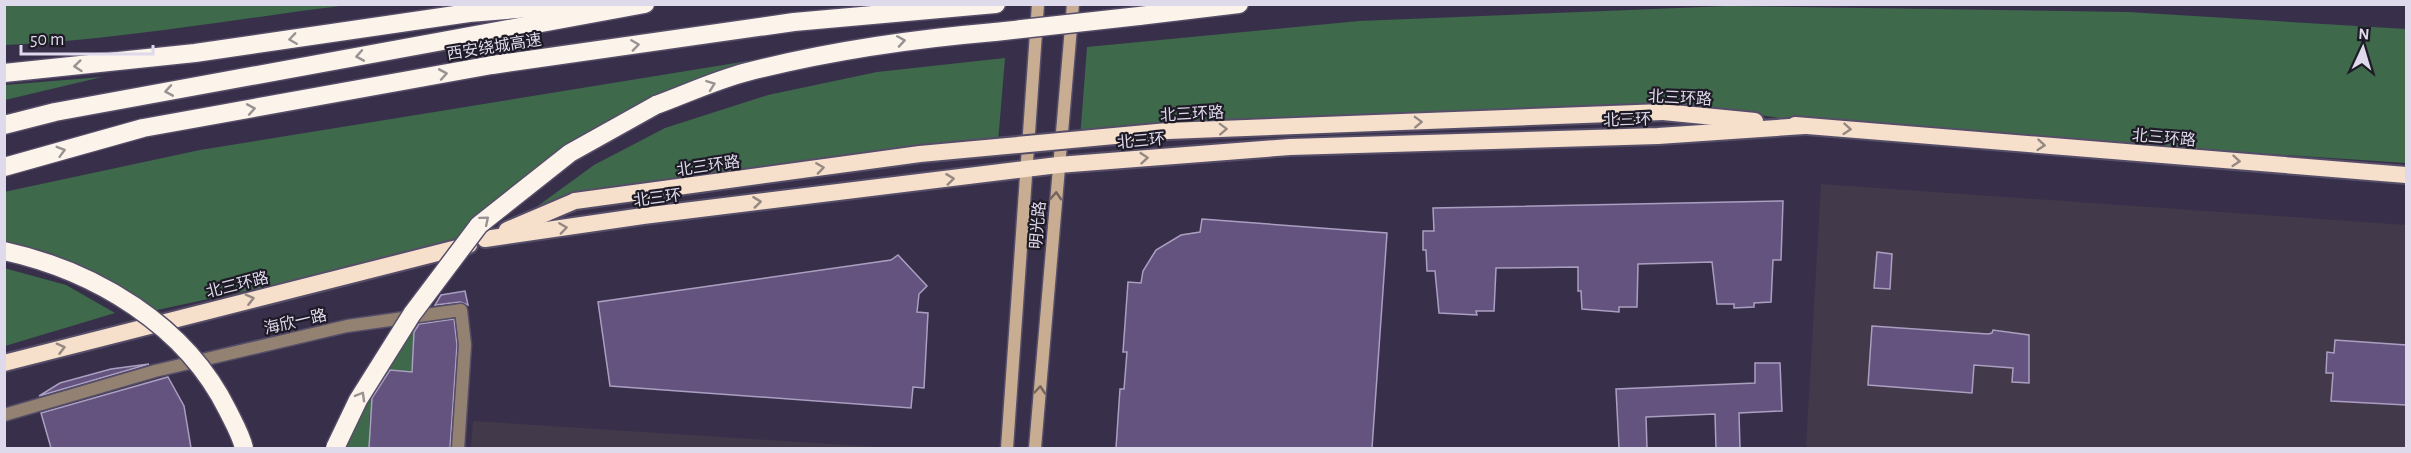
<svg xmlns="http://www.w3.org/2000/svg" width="2411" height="453" viewBox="0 0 2411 453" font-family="'Alegreya Sans','Noto Sans SC',sans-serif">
  <rect width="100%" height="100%" fill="#38304b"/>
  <g fill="#42394a">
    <polygon points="1821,184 2406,225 2406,448 1806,448"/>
    <polygon points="473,421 894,448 471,448"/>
  </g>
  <g fill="#3e694b">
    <path d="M4,5L5,4L348,5C234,19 120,40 5,45Z"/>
    <polygon points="1728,6 2128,12 2406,29 2406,163 1968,134 1855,129 1760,115 1692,110 1080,139 1087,47 1359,21"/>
    <polygon points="1005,58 998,142 576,196 535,208 594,165 665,128 768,95 877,72"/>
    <path d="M754,60L582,138L475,221L447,248L157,310C105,277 66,252 5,242L4,192L200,150Z"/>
    <polygon points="102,77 5,100 5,85"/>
    <polygon points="4,268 66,285 115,313 5,346"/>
    <polygon points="453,315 444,419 370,414 369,431 442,436 370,442 369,448 341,448 374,378 372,402 388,403 390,370 379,369 414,321 410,401 428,402 434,316"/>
  </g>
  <g fill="#63537e" stroke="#aa9fc1" stroke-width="1.5">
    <polygon points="1783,201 1781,260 1773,260 1771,302 1754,303 1754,307 1734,308 1734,304 1717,304 1712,262 1638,264 1637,307 1619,307 1619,312 1582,309 1581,291 1578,291 1578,267 1496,268 1494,311 1476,311 1477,315 1439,313 1435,271 1427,271 1426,250 1423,250 1423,231 1434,231 1433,208"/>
    <polygon points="1202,219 1387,233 1372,448 1116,448 1120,389 1124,389 1127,352 1123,352 1128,282 1141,283 1143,271 1156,250 1181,235 1200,232"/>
    <polygon points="1877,252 1892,254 1890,289 1874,288"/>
    <polygon points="898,255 927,286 919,294 917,312 928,313 924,388 913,387 911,408 610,386 598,302 891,260"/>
    <polygon points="465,291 468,305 460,302 435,305 441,295"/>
    <polygon points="454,319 457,345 450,448 369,448 372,398 390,370 412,372 414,332 419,324"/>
    <polygon points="1872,326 1988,334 1992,333 1993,330 2029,335 2029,383 2012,382 2013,368 1974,365 1972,393 1868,385"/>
    <polygon points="2335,340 2406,345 2406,405 2331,401 2333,373 2326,373 2327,352 2334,353"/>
    <polygon points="1755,363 1780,363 1782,411 1739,413 1740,448 1716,448 1715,414 1646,417 1647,448 1619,448 1616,389 1755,383"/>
    <polygon points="149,364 39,396 60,383 111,369"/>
    <polygon points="168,377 184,406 191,448 51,448 41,413"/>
  </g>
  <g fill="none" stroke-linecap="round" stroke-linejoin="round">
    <g stroke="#564e68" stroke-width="15">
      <polyline id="minor" points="4,415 155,371 347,326 461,310 465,345 458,448"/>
    </g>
    <g stroke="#564e68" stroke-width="15">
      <g id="secondary">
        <polyline points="1007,448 1038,4"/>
        <polyline points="1035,448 1073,4"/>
      </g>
    </g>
    <g stroke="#564e68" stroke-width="20">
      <g id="trunk">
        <polyline points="1663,112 1755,121"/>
        <polyline points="1795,125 2406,175"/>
        <polyline points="507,230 575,201"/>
        <polyline points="485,239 643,216 1058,165 1290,147 1658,136 1804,126"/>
        <polyline points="4,363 469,245"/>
      </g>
    </g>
    <g stroke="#564e68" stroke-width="21">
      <g id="motorway">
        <polyline points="1139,16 1239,4"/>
        <polyline points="4,73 195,53 469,13 580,4"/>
        <path d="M656,105C686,94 716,80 747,72C829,51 912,39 995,32"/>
        <polyline points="4,125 55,112 645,4"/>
        <polyline points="4,167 143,128 492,65 794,22 996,4"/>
      </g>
    </g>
    <use href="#minor" stroke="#938272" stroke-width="12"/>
    <use href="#secondary" stroke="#c8ad93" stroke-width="12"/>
    <use href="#trunk" stroke="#f6e0cc" stroke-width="16"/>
    <use href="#motorway" stroke="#fcf3eb" stroke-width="18"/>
    <g stroke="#564e68" stroke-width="20" stroke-linecap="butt">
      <polyline id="trunk-bridge" points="575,201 920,154 1168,131 1663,112"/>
    </g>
    <g stroke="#564e68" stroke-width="21" stroke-linecap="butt">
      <g id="motorway-bridge">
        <polyline points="995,32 1139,16"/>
        <path d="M4,251C95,271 186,325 228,411C234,423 241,435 244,448"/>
        <polyline points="335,448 358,400 412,314 479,225 570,153 656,105"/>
      </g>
    </g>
    <use href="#trunk-bridge" stroke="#f6e0cc" stroke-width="16"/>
    <use href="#motorway-bridge" stroke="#fcf3eb" stroke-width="18"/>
  </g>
  <defs><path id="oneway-chevron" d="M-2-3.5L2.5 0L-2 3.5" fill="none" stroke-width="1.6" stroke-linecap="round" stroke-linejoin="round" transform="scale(1.5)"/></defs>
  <g stroke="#989293">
    <use href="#oneway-chevron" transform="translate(293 39) rotate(172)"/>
    <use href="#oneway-chevron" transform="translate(901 41) rotate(-9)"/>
    <use href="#oneway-chevron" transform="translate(635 45) rotate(-8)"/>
    <use href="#oneway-chevron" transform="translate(360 56) rotate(170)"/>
    <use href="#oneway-chevron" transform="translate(78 66) rotate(174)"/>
    <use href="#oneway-chevron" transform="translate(443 74) rotate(-10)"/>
    <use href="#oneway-chevron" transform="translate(711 85) rotate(-20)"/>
    <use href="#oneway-chevron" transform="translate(169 91) rotate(170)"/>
    <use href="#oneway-chevron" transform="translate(251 109) rotate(-10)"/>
    <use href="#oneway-chevron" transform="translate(61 151) rotate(-16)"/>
    <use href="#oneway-chevron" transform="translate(485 220) rotate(-40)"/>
    <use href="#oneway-chevron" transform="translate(361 396) rotate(-60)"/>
  </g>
  <g stroke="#958782">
    <use href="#oneway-chevron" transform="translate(1418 122) rotate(-2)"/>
    <use href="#oneway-chevron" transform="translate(1223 129) rotate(-2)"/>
    <use href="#oneway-chevron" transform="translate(1847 129) rotate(5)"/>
    <use href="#oneway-chevron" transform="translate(2041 145) rotate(5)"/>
    <use href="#oneway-chevron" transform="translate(1144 158) rotate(-5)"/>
    <use href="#oneway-chevron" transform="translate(2236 161) rotate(5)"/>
    <use href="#oneway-chevron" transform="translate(820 168) rotate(-8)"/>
    <use href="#oneway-chevron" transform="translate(950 179) rotate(-7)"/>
    <use href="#oneway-chevron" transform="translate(757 202) rotate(-7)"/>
    <use href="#oneway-chevron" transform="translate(563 228) rotate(-8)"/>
    <use href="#oneway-chevron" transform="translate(250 299) rotate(-14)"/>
    <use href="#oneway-chevron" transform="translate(61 348) rotate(-15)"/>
  </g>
  <g stroke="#73645d">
    <use href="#oneway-chevron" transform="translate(1056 196) rotate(-87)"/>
    <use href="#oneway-chevron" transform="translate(1040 390) rotate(-85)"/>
  </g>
  <g text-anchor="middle" stroke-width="4.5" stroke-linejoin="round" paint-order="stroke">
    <g font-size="16" fill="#ded9eb" stroke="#1e1b27">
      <text transform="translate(494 46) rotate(-9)" y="6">西安绕城高速</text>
      <text transform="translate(1680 97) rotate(3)" y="6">北三环路</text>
      <text transform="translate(1192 113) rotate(-3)" y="6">北三环路</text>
      <text transform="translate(1627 119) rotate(-2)" y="6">北三环</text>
      <text transform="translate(2164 137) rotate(5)" y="6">北三环路</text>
      <text transform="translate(1141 140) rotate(-5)" y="6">北三环</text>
      <text transform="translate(708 165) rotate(-8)" y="6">北三环路</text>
      <text transform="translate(657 197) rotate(-7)" y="6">北三环</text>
      <text transform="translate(1037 225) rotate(-85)" y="6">明光路</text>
      <text transform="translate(237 284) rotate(-14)" y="6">北三环路</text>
      <text transform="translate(295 321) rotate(-13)" y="6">海欣一路</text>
    </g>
  </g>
  <rect width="2411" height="453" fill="none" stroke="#ded9eb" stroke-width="12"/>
  <g transform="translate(2363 48) rotate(4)" stroke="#1e1b27" stroke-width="4.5" paint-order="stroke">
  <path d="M0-4.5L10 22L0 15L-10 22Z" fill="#ded9eb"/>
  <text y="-9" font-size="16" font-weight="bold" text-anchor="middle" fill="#ded9eb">N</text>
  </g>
  <path d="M21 45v9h132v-9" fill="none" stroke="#ded9eb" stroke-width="3"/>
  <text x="30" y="45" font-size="18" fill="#ded9eb" stroke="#1e1b27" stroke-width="4.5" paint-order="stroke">50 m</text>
</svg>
